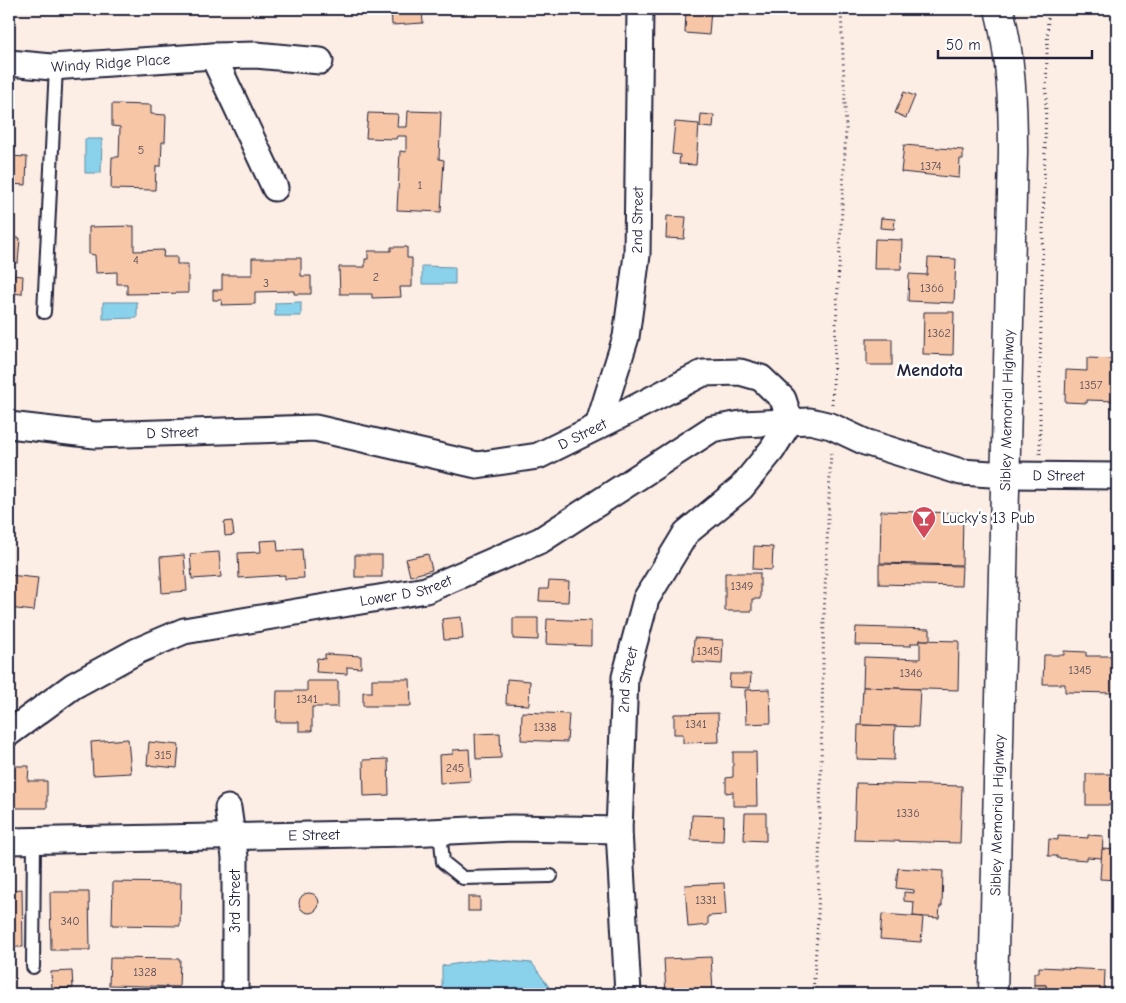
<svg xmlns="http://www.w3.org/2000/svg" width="1126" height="1003" viewBox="0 0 1126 1003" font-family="'Comic Neue',sans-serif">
  <rect width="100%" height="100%" fill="#fdeee5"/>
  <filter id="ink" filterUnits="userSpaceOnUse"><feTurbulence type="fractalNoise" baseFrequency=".02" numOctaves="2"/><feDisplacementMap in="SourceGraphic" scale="10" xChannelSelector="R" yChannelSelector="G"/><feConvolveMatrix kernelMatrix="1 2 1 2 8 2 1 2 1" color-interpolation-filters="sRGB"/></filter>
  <g filter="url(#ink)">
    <g fill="#8ad2eb" stroke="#608ca5">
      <polygon points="85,139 102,139 101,173 85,173"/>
      <polygon points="422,266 455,267 455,284 422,284"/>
      <polygon points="103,302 137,302 137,318 103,319"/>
      <polygon points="301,302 301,316 275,316 275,303"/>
      <polygon points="487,959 532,963 554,994 442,994 442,966"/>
    </g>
    <g fill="#f7c6a7" stroke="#22223b">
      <polygon points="391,9 422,9 423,23 392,25"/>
      <polygon points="686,9 711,9 709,35 685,33"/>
      <polygon points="904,92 915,96 906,118 895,113"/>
      <polygon points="112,104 151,105 151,114 166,115 165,142 162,142 161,166 156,166 155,190 111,189 112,157 119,157 120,127 112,126"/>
      <polygon points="408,111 441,112 439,159 444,160 441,212 397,210 400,151 406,152 406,136 397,136 396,139 366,138 368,113 398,114 397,127 407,127"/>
      <polygon points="701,114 714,115 713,128 700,127"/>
      <polygon points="675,122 699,124 696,165 679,164 680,155 672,154"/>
      <polygon points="904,145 963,150 963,159 960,159 959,178 901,172"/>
      <polygon points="9,156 27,157 26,185 9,184"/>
      <polygon points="667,216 686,217 684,239 666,238"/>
      <polygon points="881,218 895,219 894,229 880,228"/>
      <polygon points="134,226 134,251 164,250 163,257 177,257 177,264 188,264 188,293 127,294 127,284 117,284 117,272 96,273 95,255 89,254 89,227"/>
      <polygon points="9,238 20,238 18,263 9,262"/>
      <polygon points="875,239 902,240 901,269 874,269"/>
      <polygon points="391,247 407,247 407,258 412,258 412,287 400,287 401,297 372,298 372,294 340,294 339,267 365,267 365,259 368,259 368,251 391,251"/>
      <polygon points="252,258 301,258 301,276 311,276 311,294 294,294 294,291 255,292 255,304 221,305 222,300 213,300 213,290 222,290 222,275 252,275"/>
      <polygon points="928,258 956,259 954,303 908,301 909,274 927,275"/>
      <polygon points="9,275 23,276 22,294 9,293"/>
      <polygon points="924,312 954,312 953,355 923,354"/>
      <rect x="867" y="339" width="25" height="26"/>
      <polygon points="1087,358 1117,359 1117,401 1087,400 1087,403 1065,402 1066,370 1087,371"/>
      <polygon points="881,511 963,513 962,565 880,563"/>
      <polygon points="232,521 234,535 225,536 224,522"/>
      <polygon points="277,540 278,551 302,549 304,578 285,579 285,575 239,578 238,553 261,552 260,541"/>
      <polygon points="754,546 773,547 772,570 753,569"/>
      <polygon points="219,552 221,577 192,579 190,554"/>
      <polygon points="428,554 432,570 410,576 406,559"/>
      <polygon points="184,555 187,591 162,593 160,557"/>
      <rect x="355" y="555" width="27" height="22"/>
      <polygon points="879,564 962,566 961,586 879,584"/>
      <polygon points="725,573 760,573 760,599 752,599 752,611 725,611"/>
      <polygon points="9,575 38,578 34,611 9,608"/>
      <polygon points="549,581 569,582 568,602 539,601 540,589 548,589"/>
      <polygon points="461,617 463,639 444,640 442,619"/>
      <polygon points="513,618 538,618 538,640 513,639"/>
      <polygon points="547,619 591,621 591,646 546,644"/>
      <polygon points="856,627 930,629 930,640 920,640 920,643 911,643 911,646 855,645"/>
      <polygon points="694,638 723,640 722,664 693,662"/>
      <polygon points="920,640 959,641 958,690 863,687 864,657 920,659"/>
      <polygon points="1064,651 1086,652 1086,656 1117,656 1117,693 1065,692 1065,684 1043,684 1044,655 1064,655"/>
      <polygon points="325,654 361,656 361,668 347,667 347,674 316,672 317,658 325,659"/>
      <polygon points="730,674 751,674 750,688 729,687"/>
      <polygon points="372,679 410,679 411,706 363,706 363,692 372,692"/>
      <polygon points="507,679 530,681 529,705 506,704"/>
      <polygon points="307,681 338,681 338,707 312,707 312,731 299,731 299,722 276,722 277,691 307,691"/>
      <polygon points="863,687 920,689 918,727 861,725"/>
      <polygon points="770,689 771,723 746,724 745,690"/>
      <polygon points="522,712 569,714 567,742 521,740"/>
      <polygon points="718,713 719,742 683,743 683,734 674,734 674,714"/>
      <polygon points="858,725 895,726 894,760 857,759"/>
      <polygon points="500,733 501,758 476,759 475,734"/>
      <polygon points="128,739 131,773 93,775 91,742"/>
      <polygon points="149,742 179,745 177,768 147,765"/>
      <polygon points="469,749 471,781 440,783 439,755 453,754 453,750"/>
      <polygon points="733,752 756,752 757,806 733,806 733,792 726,793 726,778 733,777"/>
      <polygon points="388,759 389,795 364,796 363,760"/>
      <polygon points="10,766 29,766 28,781 47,781 47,808 9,808"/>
      <rect x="1086" y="774" width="31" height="31"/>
      <polygon points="856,783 962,786 960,843 854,840"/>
      <polygon points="745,813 766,813 766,841 744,840"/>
      <polygon points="692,815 724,816 723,841 691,840"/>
      <polygon points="1088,835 1103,836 1102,858 1087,857 1087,860 1057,858 1057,856 1048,856 1049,839 1058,840 1058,836 1088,838"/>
      <polygon points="1102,849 1117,850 1117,880 1100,879"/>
      <polygon points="898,868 943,871 942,906 940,906 939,918 913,916 914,902 904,901 904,892 914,893 914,890 896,888"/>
      <polygon points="9,882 11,882 11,890 22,889 23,947 9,947"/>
      <polygon points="113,882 181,883 180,926 112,925"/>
      <polygon points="724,883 726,915 708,916 708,925 688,927 685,885"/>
      <polygon points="50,892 89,892 90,950 51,950"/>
      <circle cx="309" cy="903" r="10"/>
      <rect x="468" y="897" width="12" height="14"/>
      <polygon points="882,914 923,917 921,942 880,939"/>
      <polygon points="711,957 713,992 666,994 664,959"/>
      <polygon points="110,958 180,959 179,987 109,985"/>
      <polygon points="1039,967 1105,970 1104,994 1046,994 1046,985 1034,985 1034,973 1039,973"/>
      <polygon points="72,971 73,988 52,989 51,972"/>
      <polygon points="1034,985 1046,985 1046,994 1033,994"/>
    </g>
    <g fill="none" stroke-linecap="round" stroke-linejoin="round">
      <g stroke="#22223b" stroke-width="16">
        <g id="lane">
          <polyline points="44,312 56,67"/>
          <polyline points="440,831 443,862 463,878 551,876"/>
          <polyline points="33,967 34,840"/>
        </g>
      </g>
      <g stroke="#22223b" stroke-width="29">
        <g id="street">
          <polyline points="213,56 275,188"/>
          <path id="s1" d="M9,63L52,67L213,56L256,55L320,61"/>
          <path id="s2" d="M9,425L95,435L315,428L477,465L538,456L619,416L703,373L740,372L761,378L783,399L790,421"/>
          <path id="s3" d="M598,426L626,337L637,255L640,9"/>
          <path id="s4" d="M9,733L73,686L137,651L184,631L426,590L541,540L712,429L741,424L810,421L831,426L865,442L961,472L1006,475L1117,476"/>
          <polyline points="228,808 235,857 235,994"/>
          <path id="s5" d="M9,841L409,833L512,828L619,830"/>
          <path id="s6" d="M628,994L619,830L625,677L646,599L686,533L741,488L772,450L790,421"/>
        </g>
      </g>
      <g stroke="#22223b" stroke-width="31">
        <g id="secondary">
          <path id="s7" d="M993,994L1013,152C1013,103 1011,56 999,9"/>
        </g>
      </g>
      <g stroke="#22223b" stroke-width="3" stroke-dasharray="1 4" stroke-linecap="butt">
        <polyline points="832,404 846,129 841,9"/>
        <polyline points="1040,454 1040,367 1048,9"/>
        <polyline points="813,994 818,918 824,615 831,450"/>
      </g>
      <use href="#lane" stroke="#fff" stroke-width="12"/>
      <use href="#street" stroke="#fff" stroke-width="25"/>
      <use href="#secondary" stroke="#fff" stroke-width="28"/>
    </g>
  </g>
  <defs>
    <g id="bar-pin" transform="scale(1.25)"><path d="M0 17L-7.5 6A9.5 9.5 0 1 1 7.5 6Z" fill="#d1495b" stroke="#fff"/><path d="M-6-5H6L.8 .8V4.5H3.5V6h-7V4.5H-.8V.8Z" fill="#fff"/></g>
  </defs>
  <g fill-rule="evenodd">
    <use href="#bar-pin" x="924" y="518"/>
  </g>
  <g text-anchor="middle" stroke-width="5" stroke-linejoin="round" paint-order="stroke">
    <g font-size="12" fill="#574b56">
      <text x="141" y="154">5</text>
      <text x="931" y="170">1374</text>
      <text x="420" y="189">1</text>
      <text x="136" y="264">4</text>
      <text x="376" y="281">2</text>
      <text x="266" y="287">3</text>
      <text x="932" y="292">1366</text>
      <text x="939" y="337">1362</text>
      <text x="1091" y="389">1357</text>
      <text x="742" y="590">1349</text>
      <text x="708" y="655">1345</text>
      <text x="1080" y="674">1345</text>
      <text x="911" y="677">1346</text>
      <text x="307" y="703">1341</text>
      <text x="696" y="728">1341</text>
      <text x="545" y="731">1338</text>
      <text x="163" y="759">315</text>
      <text x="455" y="772">245</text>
      <text x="908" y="817">1336</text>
      <text x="706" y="904">1331</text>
      <text x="70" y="925">340</text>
      <text x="145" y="976">1328</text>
    </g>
    <g font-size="15" fill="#22223b" stroke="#fff">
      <text dy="5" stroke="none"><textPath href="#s1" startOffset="102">Windy Ridge Place</textPath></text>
      <text dy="5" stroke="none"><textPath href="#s3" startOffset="211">2nd Street</textPath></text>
      <text dy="5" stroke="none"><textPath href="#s7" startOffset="584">Sibley Memorial Highway</textPath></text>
      <text dy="5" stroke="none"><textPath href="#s2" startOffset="164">D Street</textPath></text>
      <text dy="5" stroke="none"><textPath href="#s2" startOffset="584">D Street</textPath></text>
      <text dy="5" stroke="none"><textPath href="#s4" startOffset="1134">D Street</textPath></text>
      <text dy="5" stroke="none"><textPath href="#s4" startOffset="429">Lower D Street</textPath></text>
      <text dy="5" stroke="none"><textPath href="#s6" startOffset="315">2nd Street</textPath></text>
      <text dy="5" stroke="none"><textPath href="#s7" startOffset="179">Sibley Memorial Highway</textPath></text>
      <text dy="5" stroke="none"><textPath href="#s5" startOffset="305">E Street</textPath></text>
      <text transform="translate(235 901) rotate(-90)" y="5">3rd Street</text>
    </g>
    <g font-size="15" fill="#22223b" stroke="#fff" text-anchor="start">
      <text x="942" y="523">Lucky‘s 13 Pub</text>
    </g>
    <g font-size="18" font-weight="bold" fill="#22223b" stroke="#fff">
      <text x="930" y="376">Mendota</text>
    </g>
  </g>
  <rect width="1126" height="1003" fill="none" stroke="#fff" stroke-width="30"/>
  <rect x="15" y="15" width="1096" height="973" fill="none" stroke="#22223b" stroke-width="2" filter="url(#ink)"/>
  <path d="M938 50v8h154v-8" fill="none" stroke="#22223b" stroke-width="2.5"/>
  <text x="946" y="50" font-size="15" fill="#22223b" stroke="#ffffff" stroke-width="4" paint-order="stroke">50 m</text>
</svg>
